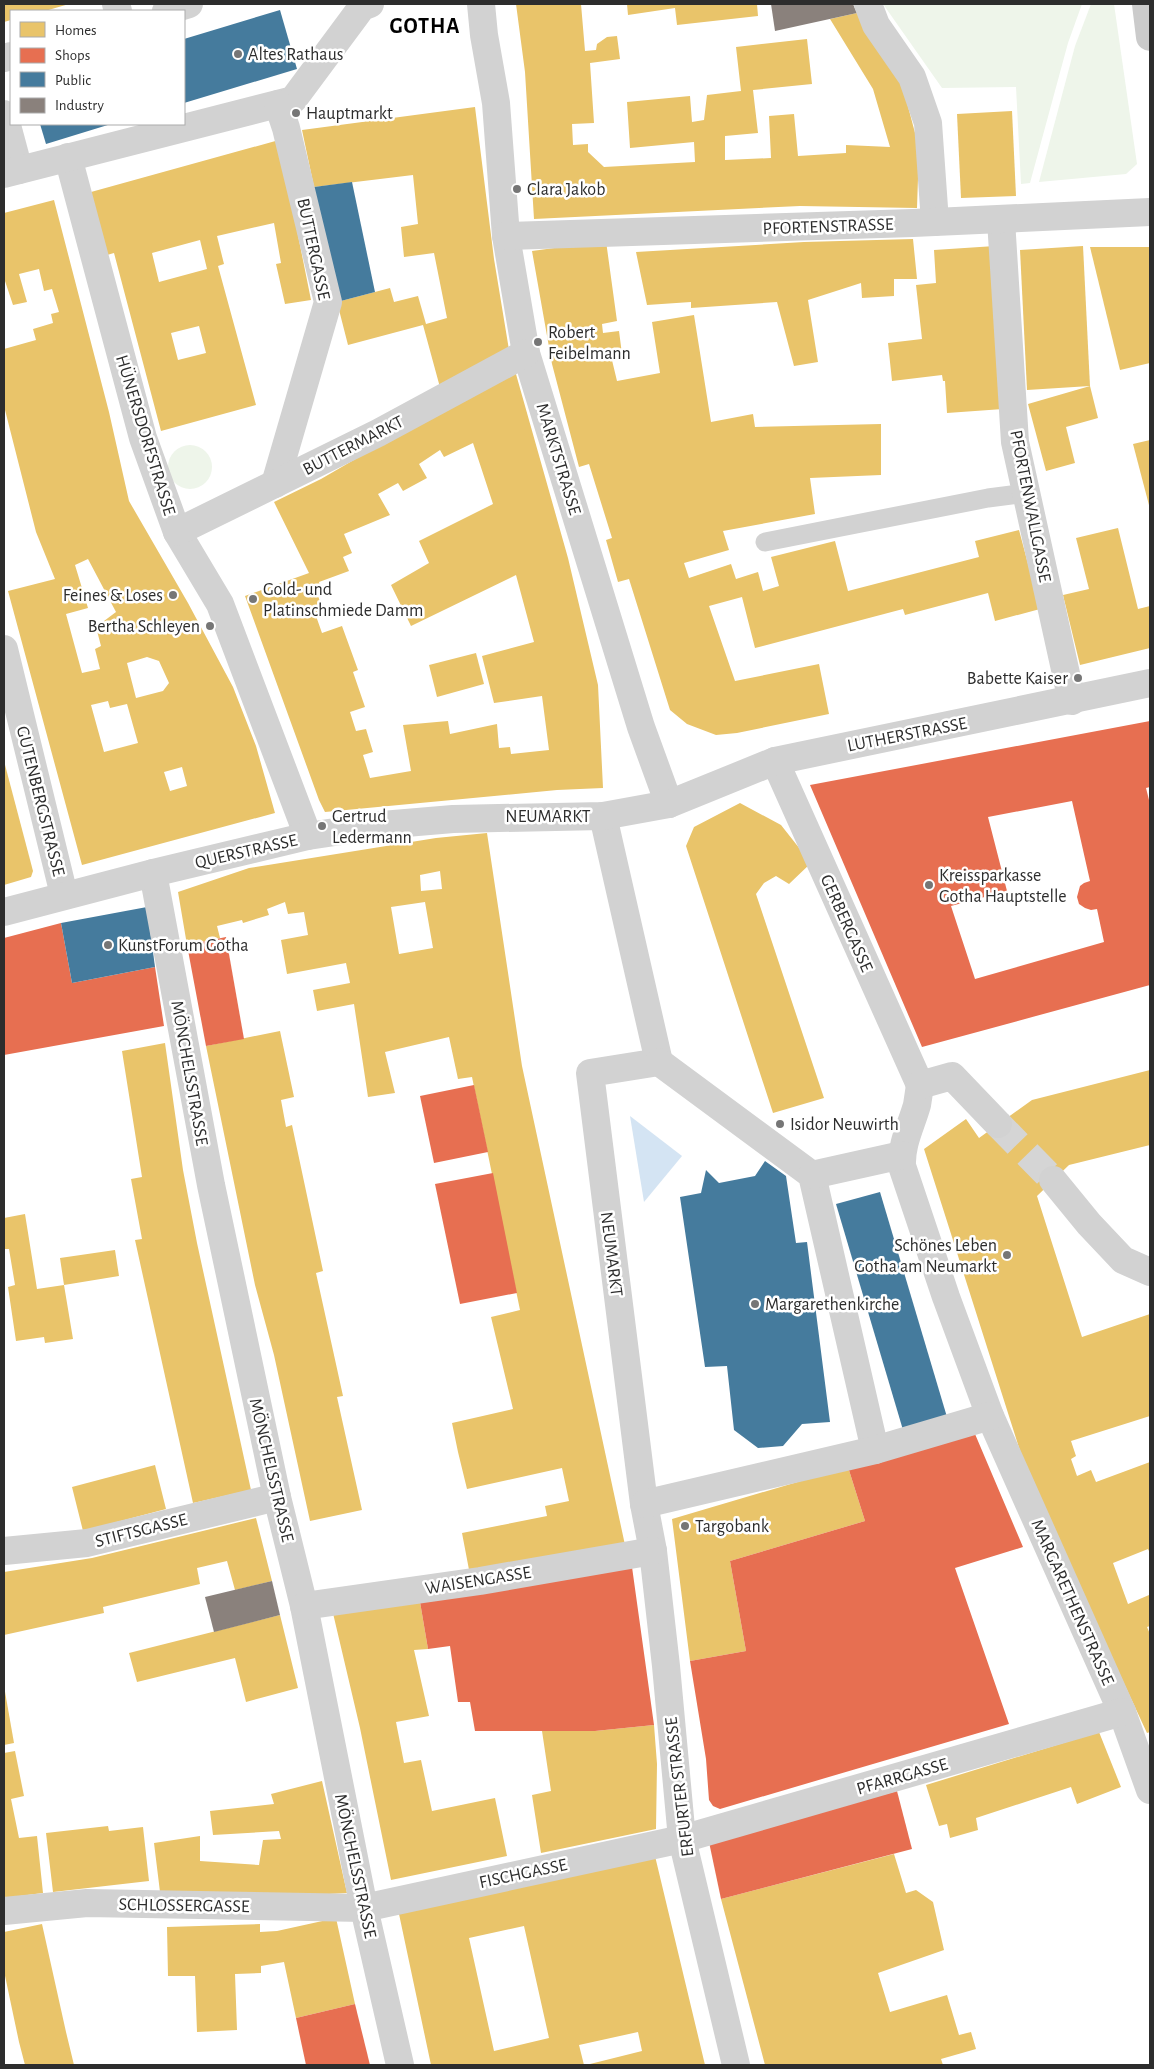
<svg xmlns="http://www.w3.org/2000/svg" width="1154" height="2069" viewBox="0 0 1154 2069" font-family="'Alegreya Sans',sans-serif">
  <rect width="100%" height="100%" fill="#fff"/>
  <g fill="#eef5ea">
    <polygon points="883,4 1082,4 1068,43 1030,183 1021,184 1016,87 942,88"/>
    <polygon points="1091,4 1114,4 1137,164 1126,174 1039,182 1075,46"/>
    <circle cx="190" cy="467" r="22"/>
  </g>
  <polygon fill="#d4e4f3" points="630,1116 682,1156 644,1202"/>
  <g fill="#e9c46a" fill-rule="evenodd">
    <polygon points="4,4 69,4 45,11 11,11 11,20 4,22"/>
    <polygon points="516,4 581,4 585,51 596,50 597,44 607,37 617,36 620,59 590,63 594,123 572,124 573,145 588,144 588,152 604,167 695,162 694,142 630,148 627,102 690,96 692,122 704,120 707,95 741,91 736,47 807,39 812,84 753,90 758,133 725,136 725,160 771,158 769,116 794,114 798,156 846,153 846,145 890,147 873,89 830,19 857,13 901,80 919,148 917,208 800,206 534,219 525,72"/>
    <polygon points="627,4 757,4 758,16 677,25 675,8 628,15"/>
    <polygon points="475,107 494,259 510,356 441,391 423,325 348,345 337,302 390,288 394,302 418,296 426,324 447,318 434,253 404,257 401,227 418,224 413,175 314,187 302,130"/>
    <polygon points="1012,111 1016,196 961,198 957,114"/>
    <path d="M279,140L311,300L285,304L276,264L281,263L274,223L217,236L224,264L218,266L256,405L161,431L114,253L107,255L91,192ZM200,240L207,269L159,282L152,253ZM199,326L206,353L178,360L171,333Z"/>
    <path d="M54,200L109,412L129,501L188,603L233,687L256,746L275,813L82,865L8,591L55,579L36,532L4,406V349L36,340L33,329L53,323L51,314L59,312L52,289L44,291L39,269L19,274L27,302L13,305L4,278V213ZM88,559L116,612L96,627L101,646L95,649L100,669L82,673L66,614L88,608L75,565ZM147,657L159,661L169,683L163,691L136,698L127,663ZM108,701L110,708L127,704L138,743L104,752L91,705ZM182,767L187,786L170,791L164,772Z"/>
    <polygon points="913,239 917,279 894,279 894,296 862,298 861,283 808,300 818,362 794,366 777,302 691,308 691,302 647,305 636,252 804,242"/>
    <polygon points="606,241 617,321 602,324 603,333 619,331 622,354 611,356 617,381 660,373 652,322 694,315 711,422 753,414 755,427 881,424 881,475 810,478 815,514 723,531 729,550 684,563 689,578 731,564 736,579 758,572 763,591 779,586 771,557 835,541 848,591 979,557 975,541 1019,530 1040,609 995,621 988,593 905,615 903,609 755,648 742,597 709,606 735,681 819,664 829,714 737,733 716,735 687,724 670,710 629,579 618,582 606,540 612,538 589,464 579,467 552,364 532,251"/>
    <polygon points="995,246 1003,409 947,413 945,381 943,381 942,375 892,381 888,343 922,339 916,285 936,283 934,250"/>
    <polygon points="1083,246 1090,386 1027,390 1020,250"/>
    <polygon points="1090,247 1149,247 1150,363 1120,370"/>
    <path d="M514,367L568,558L598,685L603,788L557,790L325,812L319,800L245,596L309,573L274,502L321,479ZM473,443L493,504L419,541L429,563L391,585L411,626L516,575L534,642L482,656L494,703L542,696L549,750L511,754L510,747L499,748L497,724L450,734L448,721L403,725L411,771L370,778L363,755L373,752L366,729L356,731L350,712L365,707L353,672L358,670L342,626L322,633L316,616L323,613L318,595L322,594L319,582L349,571L343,557L352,553L344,534L390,515L378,494L398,483L403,491L427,478L419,464L440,450L444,457Z"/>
    <polygon points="1090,386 1098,418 1066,427 1075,463 1046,471 1028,404"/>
    <polygon points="1150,440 1150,509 1133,444"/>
    <polygon points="1118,528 1138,609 1150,606 1150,648 1080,665 1063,595 1089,589 1076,538"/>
    <polygon points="476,653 484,684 437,697 429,665"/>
    <polygon points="4,761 33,871 31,877 4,885"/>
    <polygon points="740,803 781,825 811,863 789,884 776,876 764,883 756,894 824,1098 773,1113 686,846 694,827"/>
    <path d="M487,833L522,1066L625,1545L470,1575L462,1533L547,1516L545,1506L569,1501L562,1468L467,1489L458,1452L452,1423L513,1409L491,1317L520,1310L472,1077L458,1079L449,1037L385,1052L395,1093L368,1097L354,1004L317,1011L313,990L350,983L346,963L287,974L281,940L308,935L304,912L288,914L285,902L267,909L269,915L243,923L242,920L217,926L220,938L187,945L178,892L249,868L436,838ZM440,871L442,889L421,891L420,875ZM425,902L433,948L399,954L391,907Z"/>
    <polygon points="280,1031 294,1097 281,1100 286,1127 292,1125 323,1271 316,1273 343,1396 337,1397 362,1510 310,1521 274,1355 255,1285 206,1046"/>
    <polygon points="165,1043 183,1170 197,1243 251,1490 193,1503 135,1240 142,1239 131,1179 142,1177 122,1051"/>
    <polygon points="1150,1070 1150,1145 1069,1165 1037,1196 1082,1337 1150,1314 1150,1416 1071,1441 1076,1456 1071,1459 1077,1476 1091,1470 1096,1482 1150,1462 1150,1553 1148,1549 1113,1563 1128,1604 1149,1595 1150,1598 1150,1626 1147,1627 1150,1634 1150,1732 1147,1733 1029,1479 924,1149 966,1119 979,1138 1032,1100"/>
    <polygon points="25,1214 37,1289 64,1285 73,1339 45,1343 44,1337 16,1341 8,1287 15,1285 9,1249 4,1249 4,1218"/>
    <polygon points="115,1250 119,1276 64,1285 60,1258"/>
    <polygon points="155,1465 166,1509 83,1531 72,1487"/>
    <polygon points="848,1467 865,1521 730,1561 746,1651 690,1661 672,1519"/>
    <polygon points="256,1518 272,1581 235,1590 227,1561 197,1568 200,1584 103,1607 104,1613 4,1635 4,1572 92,1558"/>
    <polygon points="419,1596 428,1649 414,1650 429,1716 396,1722 404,1763 421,1760 432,1811 495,1798 507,1856 391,1880 360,1728 332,1609"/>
    <polygon points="280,1615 298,1688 246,1702 235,1658 137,1682 129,1653"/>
    <polygon points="4,1686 14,1743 4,1745"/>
    <polygon points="654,1725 657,1764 656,1829 541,1853 532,1795 551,1791 542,1731 595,1731"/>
    <polygon points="1099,1732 1121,1787 1077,1804 1071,1787 976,1818 978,1830 950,1838 947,1824 939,1826 926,1785"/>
    <polygon points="15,1751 24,1796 11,1799 19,1838 37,1836 43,1893 4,1898 4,1753"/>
    <polygon points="322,1781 347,1893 293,1896 160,1892 154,1843 200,1836 200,1861 259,1865 263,1840 281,1839 279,1831 213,1835 210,1811 274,1804 271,1794"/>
    <polygon points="108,1826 109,1831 143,1827 149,1881 53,1892 46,1833"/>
    <polygon points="894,1854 906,1893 916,1890 933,1902 944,1950 878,1973 890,2012 947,1995 959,2035 971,2032 976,2049 941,2059 943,2065 765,2065 721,1899"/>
    <path d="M655,1856L705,2065H586L642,2051L638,2032L579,2045L584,2065H431L399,1914ZM524,1926L549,2038L494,2051L469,1938Z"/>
    <polygon points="336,1918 355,2004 296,2018 284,1962 261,1966 261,1973 235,1974 237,2030 197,2032 195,1976 168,1976 167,1927 260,1924 260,1932 277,1931"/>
    <polygon points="42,1924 66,2032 74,2065 25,2065 19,2042 4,1971 4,1932"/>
  </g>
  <g fill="#e76f51" fill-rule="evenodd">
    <path d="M1150,721V787L1146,788L1150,804V985L922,1047L810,785ZM1072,801L1090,881L1084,883L1080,886L1077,897L1079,904L1085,908L1091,910L1097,909L1104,942L975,979L951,906L1007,891L988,817Z"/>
    <polygon points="61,923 72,983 155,967 164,1026 4,1055 4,938"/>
    <polygon points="226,937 244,1039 206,1046 187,945"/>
    <polygon points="474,1085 488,1152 434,1163 420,1096"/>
    <polygon points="493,1173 517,1293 460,1304 435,1184"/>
    <polygon points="975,1434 1023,1547 955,1568 1009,1724 720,1809 713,1806 709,1800 706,1759 690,1661 746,1651 730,1561 865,1521 848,1467"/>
    <polygon points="632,1567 654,1725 595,1731 475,1731 470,1702 458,1702 450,1646 428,1649 419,1596"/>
    <polygon points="897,1791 912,1849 721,1899 709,1842"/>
    <polygon points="355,2004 370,2065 306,2065 296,2018"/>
  </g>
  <g fill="#457b9d">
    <polygon points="280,10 297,69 184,103 184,39"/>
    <polygon points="40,124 111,124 46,144"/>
    <polygon points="352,182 375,292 337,302 314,187"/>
    <polygon points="147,907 155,967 72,983 61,923"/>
    <polygon points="765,1161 786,1176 796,1243 807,1242 830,1422 802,1424 783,1446 758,1448 734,1430 727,1366 705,1367 680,1197 701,1193 706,1170 719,1183 755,1176"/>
    <polygon points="880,1192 947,1417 903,1430 836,1204"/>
  </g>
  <g fill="#8a817c">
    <polygon points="771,4 853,4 857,13 775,31"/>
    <polygon points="272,1581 280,1615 214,1632 205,1597"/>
  </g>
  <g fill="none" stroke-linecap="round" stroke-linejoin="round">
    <polyline stroke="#d5d5d5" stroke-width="28" stroke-dasharray="28 14" stroke-linecap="butt" points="998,1124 1053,1180"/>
    <polyline stroke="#d2d2d2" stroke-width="19" points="765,542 988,498 1026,493"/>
    <g stroke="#d2d2d2" stroke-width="28">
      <polyline points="116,4 118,11"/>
      <polyline points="481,4 484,35 496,103 506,236 526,353 641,727 669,804"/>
      <polyline points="868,4 876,25 912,77 928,123 935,222"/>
      <polyline points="166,11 189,4"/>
      <polyline points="4,58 11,56"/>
      <polyline points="4,114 19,170"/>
      <polyline points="68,157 143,438 177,532 220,604 308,836"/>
      <polyline points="4,174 293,100 362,7 370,4"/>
      <polyline points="1001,220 1015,442 1072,701"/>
      <polyline points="506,236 913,223 1150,212"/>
      <polyline points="275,484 328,302 286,128 278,104"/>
      <polyline points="177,532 378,433 526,353"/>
      <polyline points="4,649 64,895"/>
      <polyline points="775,761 920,1085"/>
      <polyline points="603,816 659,1062 590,1073 644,1504 653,1551 666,1666 682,1839 736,2065"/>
      <polyline points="153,873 211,1185 277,1497 304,1606 364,1908 400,2065"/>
      <polyline points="4,912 153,873 308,836 382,825 453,819 603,816 669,804 775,761 1150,683"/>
      <polyline points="659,1062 812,1175 875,1450"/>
      <path d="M920,1085C919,1092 918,1099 917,1105C911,1126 901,1144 902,1166L946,1297L990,1416L1122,1712L1150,1790"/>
      <polyline points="920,1085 952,1076 998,1124"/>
      <polyline points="812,1175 902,1155"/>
      <polyline points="1053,1180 1089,1224 1123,1260 1150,1272"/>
      <polyline points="644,1504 875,1450 990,1416"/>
      <polyline points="4,1551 87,1543 277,1497"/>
      <polyline points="304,1606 480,1581 653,1551"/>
      <polyline points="4,1911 87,1903 364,1908 682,1839 1122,1712"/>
    </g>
    <polyline stroke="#cbcbcb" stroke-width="28" points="1146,4 1150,37"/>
  </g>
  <g fill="#767676" stroke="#fff" stroke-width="2">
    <circle cx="238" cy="54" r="5"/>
    <circle cx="296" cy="113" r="5"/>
    <circle cx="517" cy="189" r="5"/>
    <circle cx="538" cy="342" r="5"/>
    <circle cx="173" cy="595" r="5"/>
    <circle cx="253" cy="599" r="5"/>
    <circle cx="210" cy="626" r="5"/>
    <circle cx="1078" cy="678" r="5"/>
    <circle cx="322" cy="826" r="5"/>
    <circle cx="929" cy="885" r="5"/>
    <circle cx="108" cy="945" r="5"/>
    <circle cx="780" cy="1124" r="5"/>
    <circle cx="1007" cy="1255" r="5"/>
    <circle cx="755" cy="1304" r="5"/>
    <circle cx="685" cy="1526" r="5"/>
  </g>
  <g text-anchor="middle" stroke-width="5" stroke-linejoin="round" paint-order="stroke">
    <g font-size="18" fill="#2d2d2d" stroke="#fff" text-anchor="start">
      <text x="248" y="60">Altes Rathaus</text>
      <text x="306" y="119">Hauptmarkt</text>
      <text x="527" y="195">Clara Jakob</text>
      <text x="548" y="338">Robert<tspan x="548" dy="21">Feibelmann</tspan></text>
      <text x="263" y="595">Gold- und<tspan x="263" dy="21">Platinschmiede Damm</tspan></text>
      <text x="163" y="601" text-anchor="end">Feines &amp; Loses</text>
      <text x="200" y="632" text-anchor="end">Bertha Schleyen</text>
      <text x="1068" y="684" text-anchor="end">Babette Kaiser</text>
      <text x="332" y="822">Gertrud<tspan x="332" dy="21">Ledermann</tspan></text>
      <text x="939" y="881">Kreissparkasse<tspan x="939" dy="21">Gotha Hauptstelle</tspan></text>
      <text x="118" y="951">KunstForum Gotha</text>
      <text x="790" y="1130">Isidor Neuwirth</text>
      <text x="997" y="1251" text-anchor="end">Schönes Leben<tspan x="997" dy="21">Gotha am Neumarkt</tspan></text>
      <text x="765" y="1310">Margarethenkirche</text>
      <text x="695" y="1532">Targobank</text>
    </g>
    <g font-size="18" fill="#2d2d2d" stroke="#fff">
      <text transform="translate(828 226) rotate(-2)" y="6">PFORTENSTRASSE</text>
      <text transform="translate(314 249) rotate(78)" y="6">BUTTERGASSE</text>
      <text transform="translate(146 435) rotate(73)" y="6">HÜNERSDORFSTRASSE</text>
      <text transform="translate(353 445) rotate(-27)" y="6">BUTTERMARKT</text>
      <text transform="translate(559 459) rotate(73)" y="6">MARKTSTRASSE</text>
      <text transform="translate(1031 506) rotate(79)" y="6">PFORTENWALLGASSE</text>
      <text transform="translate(907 734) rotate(-11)" y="6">LUTHERSTRASSE</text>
      <text transform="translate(41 801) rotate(76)" y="6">GUTENBERGSTRASSE</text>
      <text x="548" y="822">NEUMARKT</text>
      <text transform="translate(246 851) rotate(-13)" y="6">QUERSTRASSE</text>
      <text transform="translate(847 923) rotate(66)" y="6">GERBERGASSE</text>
      <text transform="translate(190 1073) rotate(80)" y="6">MÖNCHELSSTRASSE</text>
      <text transform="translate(612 1254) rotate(83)" y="6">NEUMARKT</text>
      <text transform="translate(272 1470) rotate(77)" y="6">MÖNCHELSSTRASSE</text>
      <text transform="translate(141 1530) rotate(-14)" y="6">STIFTSGASSE</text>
      <text transform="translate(478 1580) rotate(-9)" y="6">WAISENGASSE</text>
      <text transform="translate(1073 1602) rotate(66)" y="6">MARGARETHENSTRASSE</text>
      <text transform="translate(902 1776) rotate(-16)" y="6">PFARRGASSE</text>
      <text transform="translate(679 1787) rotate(-97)" y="6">ERFURTER STRASSE</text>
      <text transform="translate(356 1866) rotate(78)" y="6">MÖNCHELSSTRASSE</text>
      <text transform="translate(523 1873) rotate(-12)" y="6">FISCHGASSE</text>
      <text transform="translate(184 1905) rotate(1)" y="6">SCHLOSSERGASSE</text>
    </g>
    <g font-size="22" font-weight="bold" letter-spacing="1" fill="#000" stroke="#fff">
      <text x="425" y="33">GOTHA</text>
    </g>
  </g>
  <rect width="1154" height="2069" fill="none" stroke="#2d2d2d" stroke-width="10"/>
  <rect x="10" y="10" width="175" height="115" fill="#ffffff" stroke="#ababab"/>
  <rect x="20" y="22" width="25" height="15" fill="#e9c46a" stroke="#ababab"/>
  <text x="55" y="35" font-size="15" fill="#2d2d2d">Homes</text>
  <rect x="20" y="48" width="25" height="15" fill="#e76f51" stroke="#ababab"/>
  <text x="55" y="60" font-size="15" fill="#2d2d2d">Shops</text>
  <rect x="20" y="72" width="25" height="15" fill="#457b9d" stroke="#ababab"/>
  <text x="55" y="85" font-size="15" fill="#2d2d2d">Public</text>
  <rect x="20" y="98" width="25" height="15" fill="#8a817c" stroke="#ababab"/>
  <text x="55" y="110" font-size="15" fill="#2d2d2d">Industry</text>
</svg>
